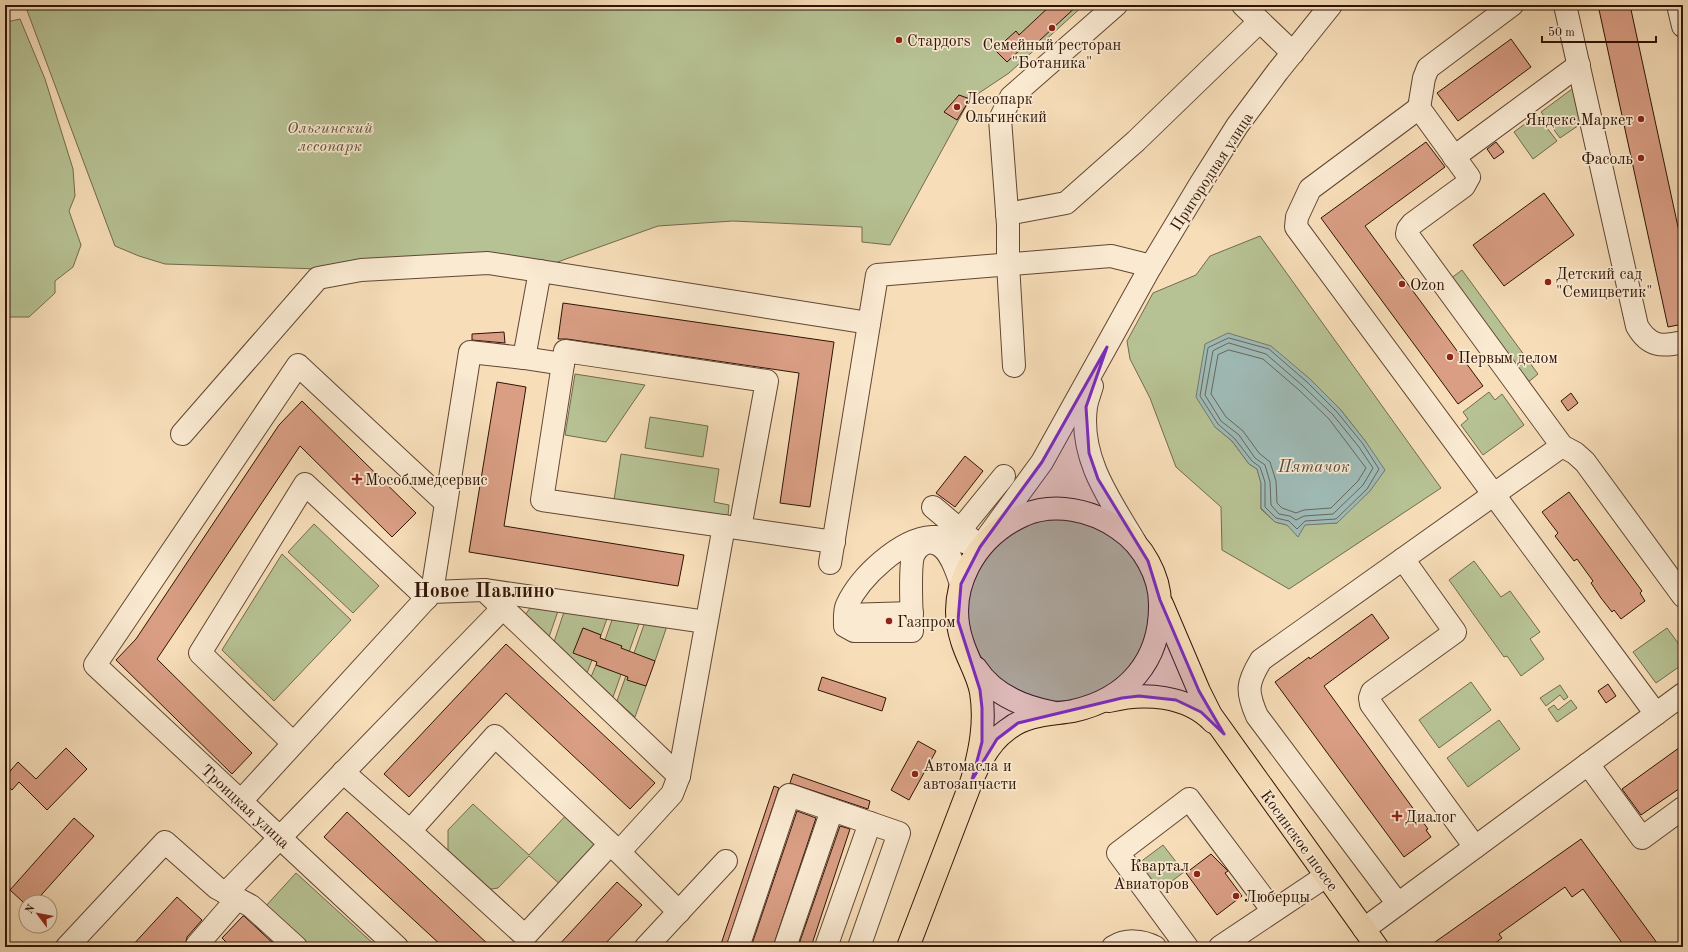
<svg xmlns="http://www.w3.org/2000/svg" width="1688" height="952" viewBox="0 0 1688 952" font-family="'Old Standard TT',serif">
  <rect width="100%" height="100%" fill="#f7deb9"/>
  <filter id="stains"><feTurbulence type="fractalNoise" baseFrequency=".005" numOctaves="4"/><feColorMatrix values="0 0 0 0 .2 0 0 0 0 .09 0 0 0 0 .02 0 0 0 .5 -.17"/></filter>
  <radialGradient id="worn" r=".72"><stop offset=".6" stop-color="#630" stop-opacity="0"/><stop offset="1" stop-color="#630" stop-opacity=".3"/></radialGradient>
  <g fill="#b7c294" stroke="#736a4d" fill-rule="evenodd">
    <polygon points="25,5 1084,5 1009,73 970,99 890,245 862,242 862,227 733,221 658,226 552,264 319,269 165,264 139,256 115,246"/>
    <polygon points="20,19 45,79 73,169 75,196 69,211 81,245 73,267 55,281 55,293 29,317 5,317 5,25 7,22"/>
    <polygon points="1576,86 1582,123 1560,138 1541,112"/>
    <polygon points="1537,115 1557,141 1533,159 1514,132"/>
    <path d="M1260,236L1441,488L1289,589L1222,550L1221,507L1176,467L1150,398L1130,359L1127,341L1153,293L1196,275L1210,256ZM1310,379L1340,409L1366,442L1337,523L1287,525L1275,522L1261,509V483L1257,469L1249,464L1232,441L1215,427Z"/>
    <polygon points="1462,270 1538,374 1526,384 1450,279"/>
    <polygon points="575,374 645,385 606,442 565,435"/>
    <polygon points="1489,392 1495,400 1502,394 1524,425 1483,455 1461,425 1468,419 1463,412"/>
    <polygon points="650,417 708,426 703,457 645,448"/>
    <polygon points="621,454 719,469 714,502 729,505 728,516 614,500"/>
    <circle cx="1059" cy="610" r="91"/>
    <polygon points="314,524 379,586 353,613 288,552"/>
    <polygon points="282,554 351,620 274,701 222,650"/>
    <polygon points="1474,561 1501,597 1510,591 1540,632 1530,639 1544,659 1521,676 1507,656 1504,657 1449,580"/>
    <polygon points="533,604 559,608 549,637 525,615"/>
    <polygon points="565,609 608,616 601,635 583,628 574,653 592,660 587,673 554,642"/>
    <polygon points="613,617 640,621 613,697 591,677 596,665 612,671 621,646 605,640"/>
    <polygon points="645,622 667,626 655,661 637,655 628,680 646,686 635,717 617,701"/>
    <polygon points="1667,628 1683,650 1683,664 1656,683 1633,652"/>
    <polygon points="1471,682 1491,710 1439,748 1419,720"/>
    <polygon points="1560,685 1568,697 1564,700 1560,695 1546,706 1540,698"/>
    <polygon points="1571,700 1577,708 1557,722 1548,709 1554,705 1558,710"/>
    <polygon points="1499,720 1520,749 1468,787 1447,758"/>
    <polygon points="473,804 529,855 570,811 606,844 564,888 529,856 498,888 485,890 448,856 448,830"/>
    <polygon points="1163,845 1184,872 1156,893 1135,866"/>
    <polygon points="296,873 377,947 306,947 264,908"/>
  </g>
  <polygon fill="#9fbbb7" stroke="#727870" points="1228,333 1271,346 1310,379 1340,409 1366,442 1385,470 1370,491 1337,523 1305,525 1298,537 1287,525 1275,522 1261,508 1261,483 1257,469 1249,464 1232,441 1215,427 1196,397 1205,344"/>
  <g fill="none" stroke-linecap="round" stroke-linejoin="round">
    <g stroke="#67675e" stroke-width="1">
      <polygon points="1229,338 1269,349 1307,382 1337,412 1363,444 1379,469 1367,489 1336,519 1305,521 1297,529 1289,521 1276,518 1265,507 1265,482 1260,467 1252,461 1235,439 1218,424 1200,396 1208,348"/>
      <polygon points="1229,343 1266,354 1303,386 1333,415 1359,447 1373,468 1363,485 1333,514 1304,516 1296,520 1290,516 1279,514 1271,505 1270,482 1265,465 1255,458 1239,435 1221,421 1205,395 1213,351"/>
      <polygon points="1229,350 1263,359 1299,390 1329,419 1366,468 1358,481 1331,508 1304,510 1296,513 1282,508 1277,503 1276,481 1270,462 1259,453 1243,431 1226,417 1211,394 1218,355"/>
    </g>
  </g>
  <g fill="#d99e84" stroke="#2f1306">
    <polygon points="1051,5 1078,5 1027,52 1023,47 1007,62 995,50 1016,31 1019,35"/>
    <polygon points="1598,5 1630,5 1683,250 1683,324 1668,327"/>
    <polygon points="1511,39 1531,67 1458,121 1437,93"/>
    <polygon points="959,95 970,99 957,120 944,112"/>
    <polygon points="1426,142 1445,167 1365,226 1483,386 1458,404 1321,218"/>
    <polygon points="1496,142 1504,152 1494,159 1487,149"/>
    <polygon points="1544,193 1574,235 1504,286 1473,245"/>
    <polygon points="563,303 834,342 810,507 780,503 799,373 567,339 558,339"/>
    <polygon points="504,332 505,343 472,340 472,334"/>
    <polygon points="497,382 526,387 504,526 684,555 678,586 469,552"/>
    <polygon points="1571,393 1578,403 1568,411 1561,401"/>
    <polygon points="302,401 416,513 392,537 300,446 157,659 252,753 232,774 116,660 136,639 279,425"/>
    <polygon points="965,456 983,471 955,507 936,493"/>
    <polygon points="1569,492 1642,591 1640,593 1645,601 1621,619 1614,610 1612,612 1601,598 1591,583 1593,581 1577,559 1574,561 1555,536 1558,533 1542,512"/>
    <polygon points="1372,614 1389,638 1324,686 1428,829 1426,830 1431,837 1404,857 1275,682 1309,657 1310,659"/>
    <polygon points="583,628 601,635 600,638 622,646 621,648 655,661 646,686 627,680 628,677 596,665 597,662 573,653"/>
    <polygon points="506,644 655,783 630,809 506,693 409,797 384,774"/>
    <polygon points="822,677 886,698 882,711 818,690"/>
    <polygon points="1608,684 1616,696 1606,703 1598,691"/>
    <polygon points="918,741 936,751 909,800 891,790"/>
    <polygon points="1683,745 1683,786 1641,815 1622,789"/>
    <polygon points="66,748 87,769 47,810 19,782 12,790 5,784 5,777 18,762 36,779"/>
    <polygon points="793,774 870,801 868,809 790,783"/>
    <polygon points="774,786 779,788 726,947 720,947"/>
    <polygon points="797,811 816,818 773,947 751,947"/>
    <polygon points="347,812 440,899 491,947 443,947 324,837"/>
    <polygon points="74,818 94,836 35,902 23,902 10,890"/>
    <polygon points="840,826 850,829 811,947 798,947"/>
    <polygon points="1581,839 1660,947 1625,947 1583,889 1572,897 1565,887 1499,934 1502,938 1490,947 1428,947"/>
    <polygon points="1211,854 1228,871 1225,873 1242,896 1217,915 1186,873"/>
    <polygon points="617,882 642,905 602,947 557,947"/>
    <polygon points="177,897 202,920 187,937 185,947 131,947"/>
    <polygon points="243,916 244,916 277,947 231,947 222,938"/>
  </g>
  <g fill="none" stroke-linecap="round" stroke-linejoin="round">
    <g stroke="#614633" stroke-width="24">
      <g id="minor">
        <polyline points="1243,5 1293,53"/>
        <path d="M1565,5L1637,326C1649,347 1662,347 1683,342"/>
        <polyline points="1678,5 1683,26"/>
        <polyline points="1419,108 1424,78 1428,68 1512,5"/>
        <polyline points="1454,157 1579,65"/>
        <polyline points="1007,214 1066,203 1136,141 1259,22"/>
        <polyline points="524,358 563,364"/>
        <polyline points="1014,366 1008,264 1008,225 1000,119 1011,97 1116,5"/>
        <path d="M1092,386C1090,393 1087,400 1086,407C1079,458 1110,500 1135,542"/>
        <polyline points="182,434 318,278 361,270 488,263 540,271"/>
        <polyline points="933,507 971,539"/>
        <polyline points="740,528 767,381 565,351 542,500 834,542"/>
        <polyline points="960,530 1004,476"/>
        <polyline points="988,536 1042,462 1151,266 1201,183 1237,126 1278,71 1331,5"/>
        <polyline points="1403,559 1455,632 1372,692 1370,698 1371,704 1475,847"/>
        <polyline points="830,563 877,275 1111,256 1151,266"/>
        <path d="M961,584C956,569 947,538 926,543C920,545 915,551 913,556C909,571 912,613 912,631H854L845,626C845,620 844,610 847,605C860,577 900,539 932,537C948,536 965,542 980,547"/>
        <polyline points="484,590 706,622"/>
        <polyline points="432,592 470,352 524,358 540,271 869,323"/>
        <polyline points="846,615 912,613"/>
        <polyline points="1656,714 1296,227 1297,217 1310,189 1419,108 1469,177 1464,186 1412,224 1408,229 1407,234 1562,446 1575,453 1585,462 1683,596"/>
        <polyline points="293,743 200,653 305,484 427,598"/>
        <polyline points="1588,764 1642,838 1683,808"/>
        <polyline points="343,772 410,831"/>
        <polyline points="679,776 724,526"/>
        <polyline points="241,801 432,592 484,590 503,608"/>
        <polyline points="610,844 525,936 410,831 495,736 619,852 679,912"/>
        <polyline points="226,893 503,608 679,776 672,794 619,852"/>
        <path d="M1398,904L1257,716C1246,691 1247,683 1261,660L1562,446"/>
        <polyline points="1364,929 1683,694"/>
        <polyline points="67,947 165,842 217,888 251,906 296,947"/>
        <polyline points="199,947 197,945 237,899"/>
        <polyline points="397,947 95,665 298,365 446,503"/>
        <polyline points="646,947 726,861"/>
        <polyline points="738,947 789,795 899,833 859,947"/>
        <polyline points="785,947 832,810"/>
        <polyline points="826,947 870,823"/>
        <path d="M1113,947C1126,939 1142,940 1155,947"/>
        <polyline points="1187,947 1118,853 1189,799 1273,911"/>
        <polyline points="1220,947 1326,876"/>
      </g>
    </g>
    <g stroke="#2f1306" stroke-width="24">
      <g id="major">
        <polyline points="1162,604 1199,691 1211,715 1377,947"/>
        <path d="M976,668C993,694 1020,706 1051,712"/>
        <path d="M1109,701C1144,692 1187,695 1213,722"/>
        <path d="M908,947L972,780C980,761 990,742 1007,730C1027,714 1050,715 1073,711C1127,699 1161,661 1160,604C1160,576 1143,545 1119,529C1092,510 1055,502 1024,515C975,537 945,589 962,641C967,658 978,675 981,692C986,723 980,751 972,780"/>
      </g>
    </g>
    <use href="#minor" stroke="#faead2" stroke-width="22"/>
    <use href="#major" stroke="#f7deb9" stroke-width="22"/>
  </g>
  <path fill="#7b2cbf" fill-opacity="0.2" stroke="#7b2cbf" stroke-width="3" stroke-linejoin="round" d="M1107,347L1086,407L1089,453L1098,479L1148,561L1160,600L1199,691L1224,734L1201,712L1176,700L1139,696L1122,698L1018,723L997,739L972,780L982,742V708L980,690L958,621L961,584L980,547L1042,462Z"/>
  <g fill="#8f2418" stroke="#faead2" stroke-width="1.5">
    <circle cx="1052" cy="28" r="4"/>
    <circle cx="899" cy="40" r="4"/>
    <circle cx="957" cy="107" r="4"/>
    <circle cx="1641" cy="119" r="4"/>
    <circle cx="1641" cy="158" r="4"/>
    <circle cx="1548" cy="282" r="4"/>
    <circle cx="1402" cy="284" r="4"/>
    <circle cx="1450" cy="357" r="4"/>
    <path d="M355 473h4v4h4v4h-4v4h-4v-4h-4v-4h4z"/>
    <circle cx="889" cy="621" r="4"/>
    <circle cx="915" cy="774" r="4"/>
    <path d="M1395 810h4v4h4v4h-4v4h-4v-4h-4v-4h4z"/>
    <circle cx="1197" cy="874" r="4"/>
    <circle cx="1236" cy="896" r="4"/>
  </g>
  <g text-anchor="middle" stroke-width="3.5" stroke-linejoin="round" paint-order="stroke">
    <g font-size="16" fill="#2f1306" stroke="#faead2" text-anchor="start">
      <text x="907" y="46">Стардогs</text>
      <text x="1052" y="50" text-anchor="middle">Семейный ресторан<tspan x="1052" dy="18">"Ботаника"</tspan></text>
      <text x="965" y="104">Лесопарк<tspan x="965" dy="18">Ольгинский</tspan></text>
      <text x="1633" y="125" text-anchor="end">Яндекс.Маркет</text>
      <text x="1633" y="164" text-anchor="end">Фасоль</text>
      <text x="1556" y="279">Детский сад<tspan x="1556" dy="18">"Семицветик"</tspan></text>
      <text x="1410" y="290">Ozon</text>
      <text x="1458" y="363">Первым делом</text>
      <text x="365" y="485">Мособлмедсервис</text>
      <text x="897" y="627">Газпром</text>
      <text x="923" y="771">Автомасла и<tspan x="923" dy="18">автозапчасти</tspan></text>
      <text x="1405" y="822">Диалог</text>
      <text x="1189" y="871" text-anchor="end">Квартал<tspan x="1189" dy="18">Авиаторов</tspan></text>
      <text x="1244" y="902">Люберцы</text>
    </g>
    <g font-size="16" font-style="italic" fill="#5f5038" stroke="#faead2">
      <text x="330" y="133">Ольгинский<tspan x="330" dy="18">лесопарк</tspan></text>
    </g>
    <g font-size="16" fill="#2f1306" stroke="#faead2">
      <text transform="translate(1211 171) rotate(-57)" y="6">Пригородная улица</text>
      <text transform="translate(246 806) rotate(43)" y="6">Троицкая улица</text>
      <text transform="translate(1300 840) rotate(54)" y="6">Косинское шоссе</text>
    </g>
    <g font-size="17" font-style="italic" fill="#564e44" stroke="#faead2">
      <text x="1314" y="472">Пятачок</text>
    </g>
    <g font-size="20" font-weight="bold" fill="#2f1306" stroke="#faead2">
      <text x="484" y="597">Новое Павлино</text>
    </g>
  </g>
  <rect width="1688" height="952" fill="none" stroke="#f7deb9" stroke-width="20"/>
  <rect x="6" y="6" width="1676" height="940" fill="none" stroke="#2f1306" stroke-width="2"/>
  <rect x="10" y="10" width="1668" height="932" fill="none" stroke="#2f1306"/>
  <g transform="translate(38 914) rotate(302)"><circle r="19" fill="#faead2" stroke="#a99480"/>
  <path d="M0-3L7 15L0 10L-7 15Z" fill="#8f2418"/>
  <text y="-6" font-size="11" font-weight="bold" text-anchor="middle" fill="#2f1306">N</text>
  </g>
  <path d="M1542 36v6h114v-6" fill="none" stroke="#2f1306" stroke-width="2"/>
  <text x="1548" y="36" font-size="12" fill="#2f1306" stroke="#faead2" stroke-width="3" paint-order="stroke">50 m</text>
  <rect width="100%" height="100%" filter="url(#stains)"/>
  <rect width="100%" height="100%" fill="url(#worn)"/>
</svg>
